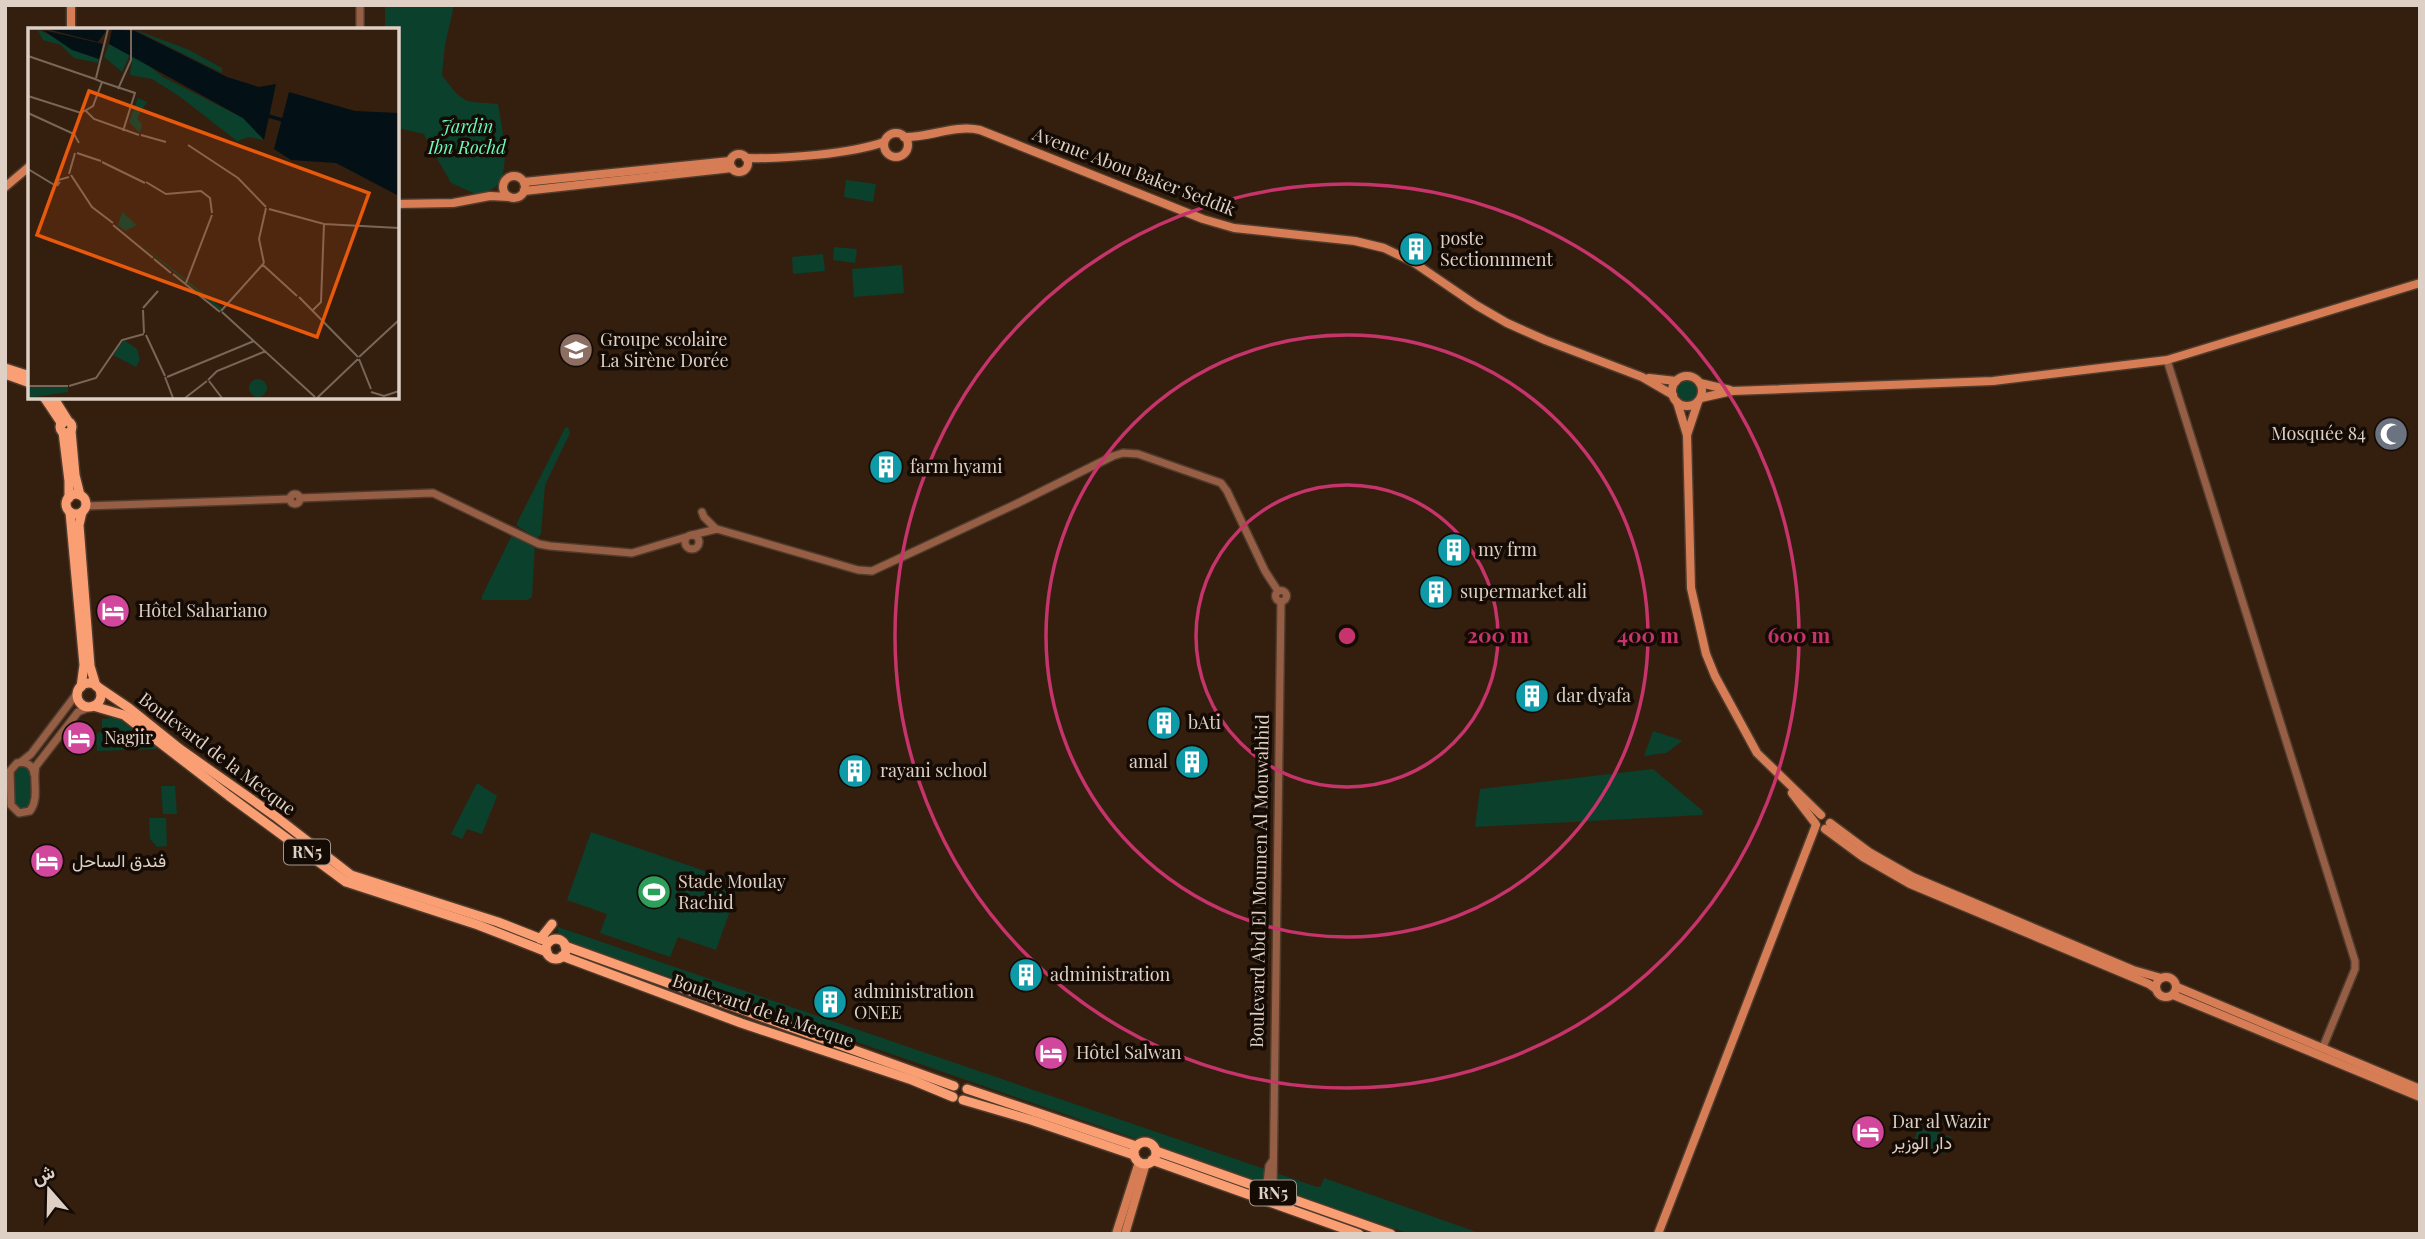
<svg xmlns="http://www.w3.org/2000/svg" width="2425" height="1239" viewBox="0 0 2425 1239" font-family="'Playfair Display',Vazirmatn,serif">
  <rect width="100%" height="100%" fill="#341f0f"/>
  <g fill="#0a402c">
    <path d="M385,5H454L445,45L442,75C464,105 463,101 498,104C501,124 512,169 497,185C493,190 484,192 478,195L451,183C442,165 431,151 424,134L397,128V30H385Z"/>
    <polygon points="846,180 876,184 873,202 844,197"/>
    <polygon points="834,247 857,249 855,263 833,260"/>
    <polygon points="823,254 825,271 793,274 792,257"/>
    <polygon points="902,265 904,293 854,297 852,269"/>
    <circle cx="1688" cy="391" r="11"/>
    <polygon points="568,427 570,433 545,485 541,534 537,538 517,526 517,523 565,428"/>
    <polygon points="512,535 535,545 532,597 528,600 482,600 482,596"/>
    <polygon points="117,717 156,747 156,749 97,751 96,735 102,730 102,719"/>
    <polygon points="1653,731 1681,740 1681,742 1666,753 1644,756"/>
    <path d="M21,765L29,768C33,780 34,797 29,809L20,810L14,804V769Z"/>
    <polygon points="1653,769 1703,811 1702,815 1475,827 1480,789"/>
    <polygon points="477,783 497,796 482,834 467,829 462,839 451,834"/>
    <polygon points="161,786 175,786 177,814 163,814"/>
    <polygon points="149,818 166,818 167,846 157,847 150,839"/>
    <polygon points="591,832 740,883 716,950 678,937 670,957 600,933 607,914 567,900"/>
    <polygon points="558,927 1317,1187 1321,1186 1324,1178 1482,1234 1410,1234 566,941 558,935"/>
    <polygon points="1919,1125 1951,1137 1945,1154 1914,1141"/>
  </g>
  <g fill="none" stroke-linecap="round" stroke-linejoin="round">
    <g stroke="#4f3b2c" stroke-width="10">
      <g id="tertiary">
        <polyline points="360,30 360,5"/>
        <polyline points="2167,360 2355,961 2355,969 2323,1047"/>
        <circle cx="295" cy="499" r="5"/>
        <polyline points="300,498 433,493 539,544 550,546 632,553 686,537"/>
        <polyline points="86,506 290,499"/>
        <polyline points="702,512 704,517 716,529"/>
        <circle cx="692" cy="542" r="7"/>
        <polyline points="692,535 717,529 858,570 872,571 1016,504 1113,456 1123,453 1138,454 1221,483 1227,491 1265,571 1278,591"/>
        <circle cx="1281" cy="596" r="5.5"/>
        <polyline points="21,762 31,754 78,692"/>
        <path d="M34,774C33,765 26,761 17,763L10,771L11,805L19,813L30,811C40,798 32,780 36,766L78,712L90,707"/>
        <polyline points="1266,1191 1269,1166 1273,1160"/>
        <polyline points="1273,1193 1281,602"/>
      </g>
    </g>
    <g stroke="#4f3b2c" stroke-width="11">
      <g id="secondary">
        <polyline points="71,30 71,5"/>
        <circle cx="896" cy="145" r="12"/>
        <path d="M904,137C930,138 954,124 980,130L1203,219L1234,228L1355,241L1384,248L1413,262L1476,305L1507,323L1545,340L1642,377L1673,395"/>
        <circle cx="739" cy="163" r="9"/>
        <path d="M746,158C783,159 851,154 884,142"/>
        <circle cx="514" cy="187" r="11"/>
        <polyline points="524,182 730,161"/>
        <polyline points="5,187 30,166"/>
        <polyline points="524,191 732,168"/>
        <polyline points="397,204 453,203 490,196 509,197"/>
        <circle cx="1687" cy="391" r="15"/>
        <polyline points="1649,378 1676,381"/>
        <polyline points="1700,383 1730,390"/>
        <polyline points="1701,398 1732,391 1993,381 2167,360 2420,283"/>
        <polyline points="1677,402 1687,435 1691,588 1706,654 1715,676 1757,753 1821,815"/>
        <polyline points="1687,435 1698,402"/>
        <polyline points="1792,793 1815,823"/>
        <polyline points="1830,823 1869,852 1913,877 2133,970 2161,978"/>
        <polyline points="1825,829 1863,857 1910,884 2149,984 2156,989"/>
        <circle cx="2166" cy="987" r="10"/>
        <polyline points="2177,987 2420,1089"/>
        <polyline points="2173,995 2420,1097"/>
        <polyline points="1116,1234 1139,1162"/>
        <polyline points="1125,1234 1146,1163"/>
        <polyline points="1658,1234 1816,825"/>
      </g>
    </g>
    <g stroke="#4f3b2c" stroke-width="12">
      <g id="primary">
        <polyline points="5,368 30,376"/>
        <polyline points="5,374 30,383"/>
        <polyline points="44,397 62,424"/>
        <polyline points="53,397 68,421"/>
        <circle cx="66" cy="427" r="6"/>
        <polyline points="71,431 75,475 80,495"/>
        <polyline points="63,432 69,481 69,498"/>
        <circle cx="76" cy="504" r="10"/>
        <polyline points="70,512 84,665 81,687"/>
        <polyline points="82,512 79,525 90,666 96,686"/>
        <circle cx="89" cy="695" r="12"/>
        <polyline points="98,687 129,708 180,749 275,816 351,875 498,922 549,942"/>
        <polyline points="93,706 124,715 229,796 346,882 478,925 547,952"/>
        <polyline points="540,939 552,924"/>
        <circle cx="556" cy="949" r="10"/>
        <polyline points="565,946 954,1086"/>
        <polyline points="562,956 741,1023 912,1080 953,1097"/>
        <polyline points="967,1089 1136,1146"/>
        <polyline points="963,1100 1031,1120 1134,1155"/>
        <circle cx="1145" cy="1153" r="11"/>
        <polyline points="1156,1151 1391,1234"/>
        <polyline points="1152,1160 1359,1234"/>
      </g>
    </g>
    <use href="#tertiary" stroke="#965e45" stroke-width="7"/>
    <use href="#secondary" stroke="#d67d55" stroke-width="8"/>
    <use href="#primary" stroke="#fa9e74" stroke-width="9"/>
  </g>
  <g fill="none" stroke="#c6346b" stroke-width="3.5">
    <circle cx="1347" cy="636" r="151"/>
    <circle cx="1347" cy="636" r="301"/>
    <circle cx="1347" cy="636" r="452"/>
  </g>
  <defs>
    <g id="building-disc" transform="scale(1.75)"><circle r="9.5" fill="#0f9aa8" stroke="#150b05"/><path d="M-4-6H4V6H1V3H-1V6H-4ZM-2.5-4.3h1.7v1.8h-1.7ZM.8-4.3h1.7v1.8H.8ZM-2.5-1h1.7V.8h-1.7ZM.8-1h1.7V.8H.8Z" fill="#fff"/></g>
    <g id="school-disc" transform="scale(1.75)"><circle r="9.5" fill="#8d6e63" stroke="#150b05"/><path d="M0-5L7-2L0 1L-7-2ZM-4 1L0 2.5L4 1V4Q0 6-4 4Z" fill="#fff"/></g>
    <g id="mosque-disc" transform="scale(1.75)"><circle r="9.5" fill="#6b7280" stroke="#150b05"/><path d="M3.5-4.9A6 6 0 1 0 3.5 4.9A5 5 0 1 1 3.5-4.9Z" fill="#fff"/></g>
    <g id="hotel-disc" transform="scale(1.75)"><circle r="9.5" fill="#d1479c" stroke="#150b05"/><path d="M-6-4.5h1.5V1H6V5H4.5V3h-9V5H-6ZM-4 0a1.8 1.8 0 1 1 3.6 0ZM.5 0V-2.5h3Q6-2.5 6 0Z" fill="#fff"/></g>
    <g id="stadium-disc" transform="scale(1.75)"><circle r="9.5" fill="#2e9e5b" stroke="#150b05"/><path d="M0-5a6.5 5 0 1 0 0 10a6.5 5 0 1 0 0-10ZM-3.5-1.8h7v3.6h-7Z" fill="#fff"/></g>
  </defs>
  <g fill-rule="evenodd">
    <use href="#building-disc" x="1416" y="249"/>
    <use href="#school-disc" x="576" y="350"/>
    <use href="#mosque-disc" x="2391" y="434"/>
    <use href="#building-disc" x="886" y="467"/>
    <use href="#building-disc" x="1454" y="550"/>
    <use href="#building-disc" x="1436" y="592"/>
    <use href="#hotel-disc" x="113" y="611"/>
    <use href="#building-disc" x="1532" y="696"/>
    <use href="#building-disc" x="1164" y="723"/>
    <use href="#hotel-disc" x="79" y="738"/>
    <use href="#building-disc" x="1192" y="762"/>
    <use href="#building-disc" x="855" y="771"/>
    <use href="#hotel-disc" x="47" y="861"/>
    <use href="#stadium-disc" x="654" y="892"/>
    <use href="#building-disc" x="1026" y="975"/>
    <use href="#building-disc" x="830" y="1002"/>
    <use href="#hotel-disc" x="1051" y="1053"/>
    <use href="#hotel-disc" x="1868" y="1132"/>
  </g>
  <g text-anchor="middle" stroke-width="7" stroke-linejoin="round" paint-order="stroke">
    <g fill="#150b05" stroke="#a2958b" stroke-width="2">
      <rect x="284" y="839.5" width="46" height="25" rx="5"/>
      <rect x="1250" y="1180.5" width="46" height="25" rx="5"/>
    </g>
    <g font-size="16" font-weight="bold" fill="#ded0c5">
      <text x="307" y="858">RN5</text>
      <text x="1273" y="1199">RN5</text>
    </g>
    <g font-size="18" font-style="italic" fill="#68fabf" stroke="#150b05">
      <text x="467" y="133">Jardin<tspan x="467" dy="21">Ibn Rochd</tspan></text>
    </g>
    <g font-size="18" fill="#ded0c5" stroke="#150b05">
      <text transform="translate(1134 172) rotate(21)" y="6">Avenue Abou Baker Seddik</text>
      <text transform="translate(217 754) rotate(37)" y="6">Boulevard de la Mecque</text>
      <text transform="translate(1260 881) rotate(-89)" y="6">Boulevard Abd El Moumen Al Mouwahhid</text>
      <text transform="translate(763 1011) rotate(19)" y="6">Boulevard de la Mecque</text>
    </g>
    <g font-size="18" fill="#ded0c5" stroke="#150b05" text-anchor="start">
      <text x="1440" y="245">poste<tspan x="1440" dy="21">Sectionnment</tspan></text>
      <text x="600" y="346">Groupe scolaire<tspan x="600" dy="21">La Sirène Dorée</tspan></text>
      <text x="2366" y="440" text-anchor="end">Mosquée 84</text>
      <text x="910" y="473">farm hyami</text>
      <text x="1478" y="556">my frm</text>
      <text x="1460" y="598">supermarket ali</text>
      <text x="138" y="617">Hôtel Sahariano</text>
      <text x="1556" y="702">dar dyafa</text>
      <text x="1188" y="729">bAti</text>
      <text x="104" y="744">Nagjir</text>
      <text x="1168" y="768" text-anchor="end">amal</text>
      <text x="880" y="777">rayani school</text>
      <text x="72" y="867">فندق الساحل</text>
      <text x="678" y="888">Stade Moulay<tspan x="678" dy="21">Rachid</tspan></text>
      <text x="1050" y="981">administration</text>
      <text x="854" y="998">administration<tspan x="854" dy="21">ONEE</tspan></text>
      <text x="1076" y="1059">Hôtel Salwan</text>
      <text x="1892" y="1128">Dar al Wazir<tspan x="1892" dy="21">دار الوزير</tspan></text>
    </g>
  </g>
  <g transform="translate(28 28)">
    <rect width="371" height="371" fill="#341f0f"/>
    <path d="M9,1L70,31L71,35L46,30L33,17L15,12ZM105,1L159,21L194,40V45ZM81,16L103,24L94,44L76,29ZM105,25L135,49L215,90L236,112L221,109L209,113L151,68L124,51L102,47ZM110,70L119,74L109,90L114,96L112,105L101,94ZM94,184L109,197L97,203L195,281L193,283L90,197ZM96,312L109,321L112,332L108,339L85,327ZM221 360a9 9 0 1 1 18 0a9 9 0 1 1-18 0ZM40,358V364L0,370V359Z" fill="#0a402c"/>
    <path d="M19,1H75L78,3L70,14ZM84,1L107,3L199,49L231,59L248,56L236,112L215,90L81,16ZM15,2L75,16L71,31L44,22ZM261,64L327,83L371,85V168L308,135L263,132L246,121Z" fill="#031016"/>
    <path fill="none" stroke="#031016" stroke-width="3.5" d="M237,87L258,93"/>
    <path fill="none" stroke="#786658" stroke-width="2" d="M0,28L67,51M68,50L80,1M74,54L107,65L95,103M90,61L103,32V1M0,68L53,85L65,78L74,54L67,51M58,83L66,91L111,107M0,85L46,106L51,115M113,107L138,114M160,117L210,150L238,179M49,125L73,133M74,134L117,155M0,141L28,158M41,146L47,125M43,147L64,179L85,195M32,154L29,158L30,152L41,149M118,154L138,166L173,163L182,170L184,185M241,181L296,196L371,200M85,197L125,230M126,231L143,245M0,234V262M236,235L231,211L238,180M235,237L269,268M145,246L192,284M158,255L184,187M271,269L330,329M115,280L130,263M115,282L116,305M285,282L293,274L296,196M193,283L236,235M194,284L287,369M118,307L137,348M331,329L371,292M331,331L343,361M137,349L145,370M139,349L226,313M180,352L189,343L238,323M181,353L194,370M0,358H40M41,358L68,350L94,312L116,306M343,364L356,368L371,363M157,370L179,353M289,370L330,331"/>
    <path fill="#e8590c" fill-opacity="0.15" stroke="#e8590c" stroke-width="3.5" d="M61,63L341,165L289,309L9,207Z"/>
    <rect width="371" height="371" fill="none" stroke="#ded0c5" stroke-width="3.5"/>
  </g>
  <circle cx="1347" cy="636" r="10" fill="#c6346b" stroke="#150b05" stroke-width="3.5"/>
  <g font-size="21" text-anchor="middle" font-weight="bold" fill="#c6346b" stroke="#150b05" stroke-width="7" stroke-linejoin="round" paint-order="stroke">
    <text x="1498" y="643">200 m</text>
    <text x="1648" y="643">400 m</text>
    <text x="1799" y="643">600 m</text>
  </g>
  <rect width="2425" height="1239" fill="none" stroke="#ded0c5" stroke-width="14"/>
  <g transform="translate(49 1190) rotate(340)" stroke="#150b05" stroke-width="5" paint-order="stroke">
  <path d="M0-5L12 26L0 18L-12 26Z" fill="#ded0c5"/>
  <text y="-10" font-size="19" font-weight="bold" text-anchor="middle" fill="#ded0c5">ش</text>
  </g>
</svg>
